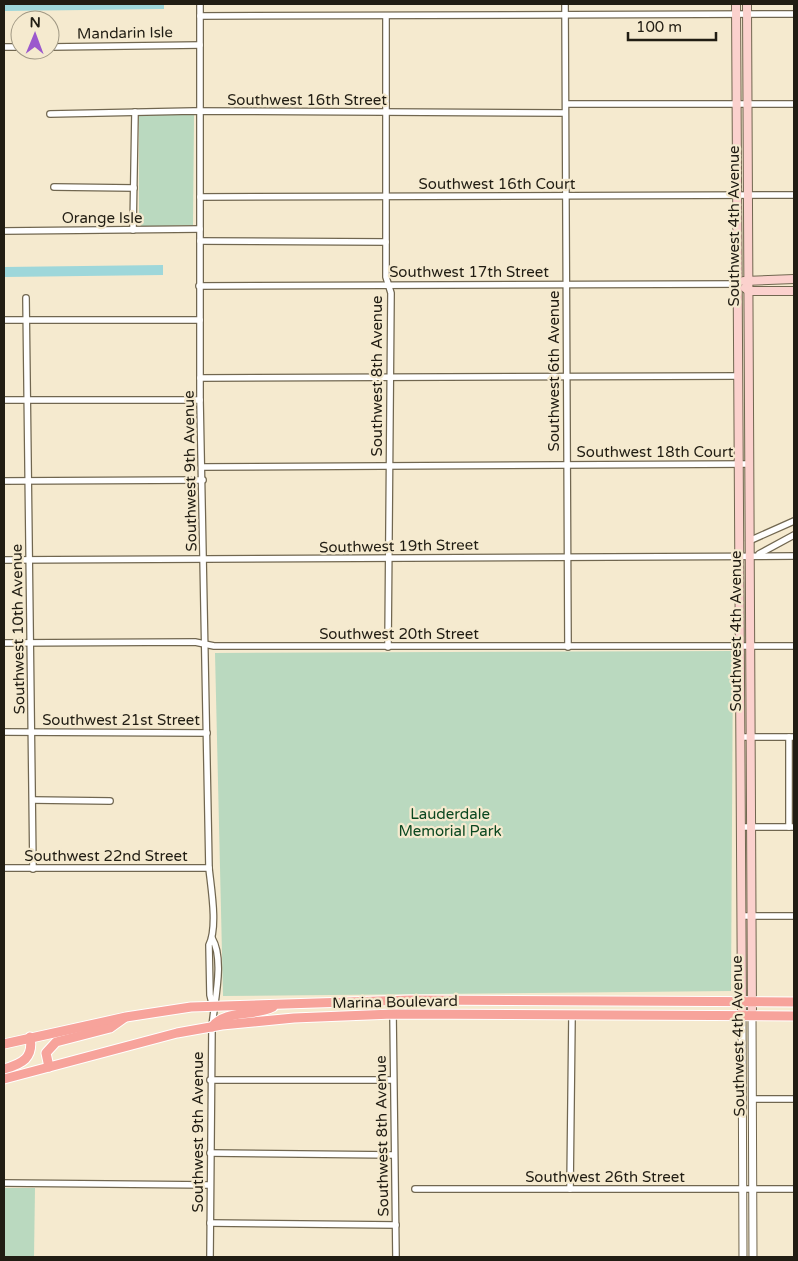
<svg xmlns="http://www.w3.org/2000/svg" width="798" height="1261" viewBox="0 0 798 1261" font-family="'Varela Round',sans-serif">
  <rect width="100%" height="100%" fill="#f5eacf"/>
  <g fill="#bad9bf">
    <polygon points="191,114 194,115 193,225 142,227 139,221 139,115"/>
    <polygon points="733,651 731,991 223,996 215,653"/>
    <polygon points="4,1188 35,1188 34,1257 4,1257"/>
  </g>
  <g fill="#9ed7da">
    <polygon points="4,4 164,4 164,9 4,11"/>
    <polygon points="163,265 163,275 4,277 4,267"/>
  </g>
  <g fill="none" stroke-linecap="round" stroke-linejoin="round">
    <g stroke="#716750" stroke-width="8">
      <g id="minor">
        <path d="M200,4V400L209,868C211,888 218,927 209,945L210,995L213,1007"/>
        <polyline points="565,4 568,647"/>
        <polyline points="200,16 794,14"/>
        <polyline points="386,17 386,277 391,293 388,647"/>
        <polyline points="4,47 20,47"/>
        <polyline points="50,47 200,45"/>
        <polyline points="566,104 794,104"/>
        <polyline points="50,114 194,111 565,113"/>
        <polyline points="54,187 134,188"/>
        <polyline points="200,197 794,195"/>
        <polyline points="133,230 135,112"/>
        <polyline points="4,231 200,229"/>
        <polyline points="200,241 386,242"/>
        <polyline points="199,286 738,284"/>
        <polyline points="26,298 33,869"/>
        <polyline points="4,320 200,320"/>
        <polyline points="200,378 738,376"/>
        <polyline points="4,400 200,400"/>
        <polyline points="203,467 748,464"/>
        <polyline points="4,481 203,480"/>
        <polyline points="749,541 794,521"/>
        <polyline points="759,554 794,535"/>
        <polyline points="4,560 794,556"/>
        <polyline points="4,643 195,642 214,646 794,646"/>
        <polyline points="4,732 207,733"/>
        <polyline points="740,737 794,737"/>
        <polyline points="789,737 789,827"/>
        <polyline points="33,800 110,801"/>
        <polyline points="740,827 794,827"/>
        <polyline points="4,868 209,868"/>
        <polyline points="741,916 794,916"/>
        <polyline points="393,1014 396,1257"/>
        <polyline points="210,1080 393,1080"/>
        <polyline points="752,1099 794,1099"/>
        <polyline points="210,1153 394,1155"/>
        <polyline points="4,1183 210,1185"/>
        <polyline points="415,1189 794,1189"/>
        <polyline points="570,1189 572,1016"/>
        <polyline points="210,1223 396,1225"/>
        <path d="M210,1257L212,1027C214,1002 225,960 212,938"/>
      </g>
    </g>
    <g stroke="#716750" stroke-width="9">
      <g id="tertiary">
        <polyline points="742,1015 743,1257"/>
        <polyline points="752,1015 753,1257"/>
      </g>
    </g>
    <g stroke="#716750" stroke-width="10">
      <g id="secondary">
        <polyline points="736,4 742,1015"/>
        <polyline points="747,4 752,1015"/>
        <polyline points="744,281 794,279"/>
        <polyline points="745,288 749,291 794,291"/>
      </g>
    </g>
    <g stroke="#fff" stroke-width="11">
      <g id="primary">
        <path d="M212,1027C225,1009 254,1017 273,1007"/>
        <polyline points="4,1044 126,1017 191,1007 410,1000 794,1002"/>
        <polyline points="49,1067 46,1053 56,1042 110,1028 124,1018"/>
        <path d="M4,1069C22,1064 34,1058 30,1037"/>
        <polyline points="4,1079 177,1033 222,1025 294,1018 393,1014 794,1016"/>
      </g>
    </g>
    <use href="#minor" stroke="#fff" stroke-width="5.5"/>
    <use href="#tertiary" stroke="#fff" stroke-width="7"/>
    <use href="#secondary" stroke="#fbd1cd" stroke-width="8"/>
    <use href="#primary" stroke="#f7a39b" stroke-width="9"/>
  </g>
  <g text-anchor="middle" stroke-width="4.5" stroke-linejoin="round" paint-order="stroke">
    <g font-size="15" fill="#211d13" stroke="#f5eacf">
      <text transform="translate(125 33) rotate(-1)" y="5">Mandarin Isle</text>
      <text x="307" y="105">Southwest 16th Street</text>
      <text x="497" y="189">Southwest 16th Court</text>
      <text x="102" y="223">Orange Isle</text>
      <text transform="translate(734 226) rotate(-90)" y="5">Southwest 4th Avenue</text>
      <text x="469" y="277">Southwest 17th Street</text>
      <text transform="translate(554 371) rotate(-90)" y="5">Southwest 6th Avenue</text>
      <text transform="translate(377 376) rotate(-90)" y="5">Southwest 8th Avenue</text>
      <text x="655" y="457">Southwest 18th Court</text>
      <text transform="translate(190 471) rotate(-91)" y="5">Southwest 9th Avenue</text>
      <text transform="translate(399 546) rotate(-1)" y="5">Southwest 19th Street</text>
      <text transform="translate(18 629) rotate(-91)" y="5">Southwest 10th Avenue</text>
      <text transform="translate(736 631) rotate(-90)" y="5">Southwest 4th Avenue</text>
      <text x="399" y="639">Southwest 20th Street</text>
      <text x="121" y="725">Southwest 21st Street</text>
      <text x="106" y="861">Southwest 22nd Street</text>
      <text transform="translate(395 1002) rotate(-1)" y="5">Marina Boulevard</text>
      <text transform="translate(738 1036) rotate(-91)" y="5">Southwest 4th Avenue</text>
      <text transform="translate(198 1132) rotate(-90)" y="5">Southwest 9th Avenue</text>
      <text transform="translate(382 1136) rotate(-91)" y="5">Southwest 8th Avenue</text>
      <text x="605" y="1182">Southwest 26th Street</text>
    </g>
    <g font-size="15" fill="#0b4720" stroke="#f5eacf">
      <text x="450" y="819">Lauderdale<tspan x="450" dy="17">Memorial Park</tspan></text>
    </g>
  </g>
  <rect width="798" height="1261" fill="none" stroke="#211d13" stroke-width="10"/>
  <g transform="translate(35 35) rotate(1)"><circle r="24" fill="#f5eacf" stroke="#a09884"/>
  <path d="M0-4L9 19L0 12L-9 19Z" fill="#9b58cd"/>
  <text y="-8" font-size="14" font-weight="bold" text-anchor="middle" fill="#211d13">N</text>
  </g>
  <path d="M628 32v8h88v-8" fill="none" stroke="#211d13" stroke-width="2.5"/>
  <text x="636" y="32" font-size="15" fill="#211d13" stroke="#f5eacf" stroke-width="4" paint-order="stroke">100 m</text>
</svg>
